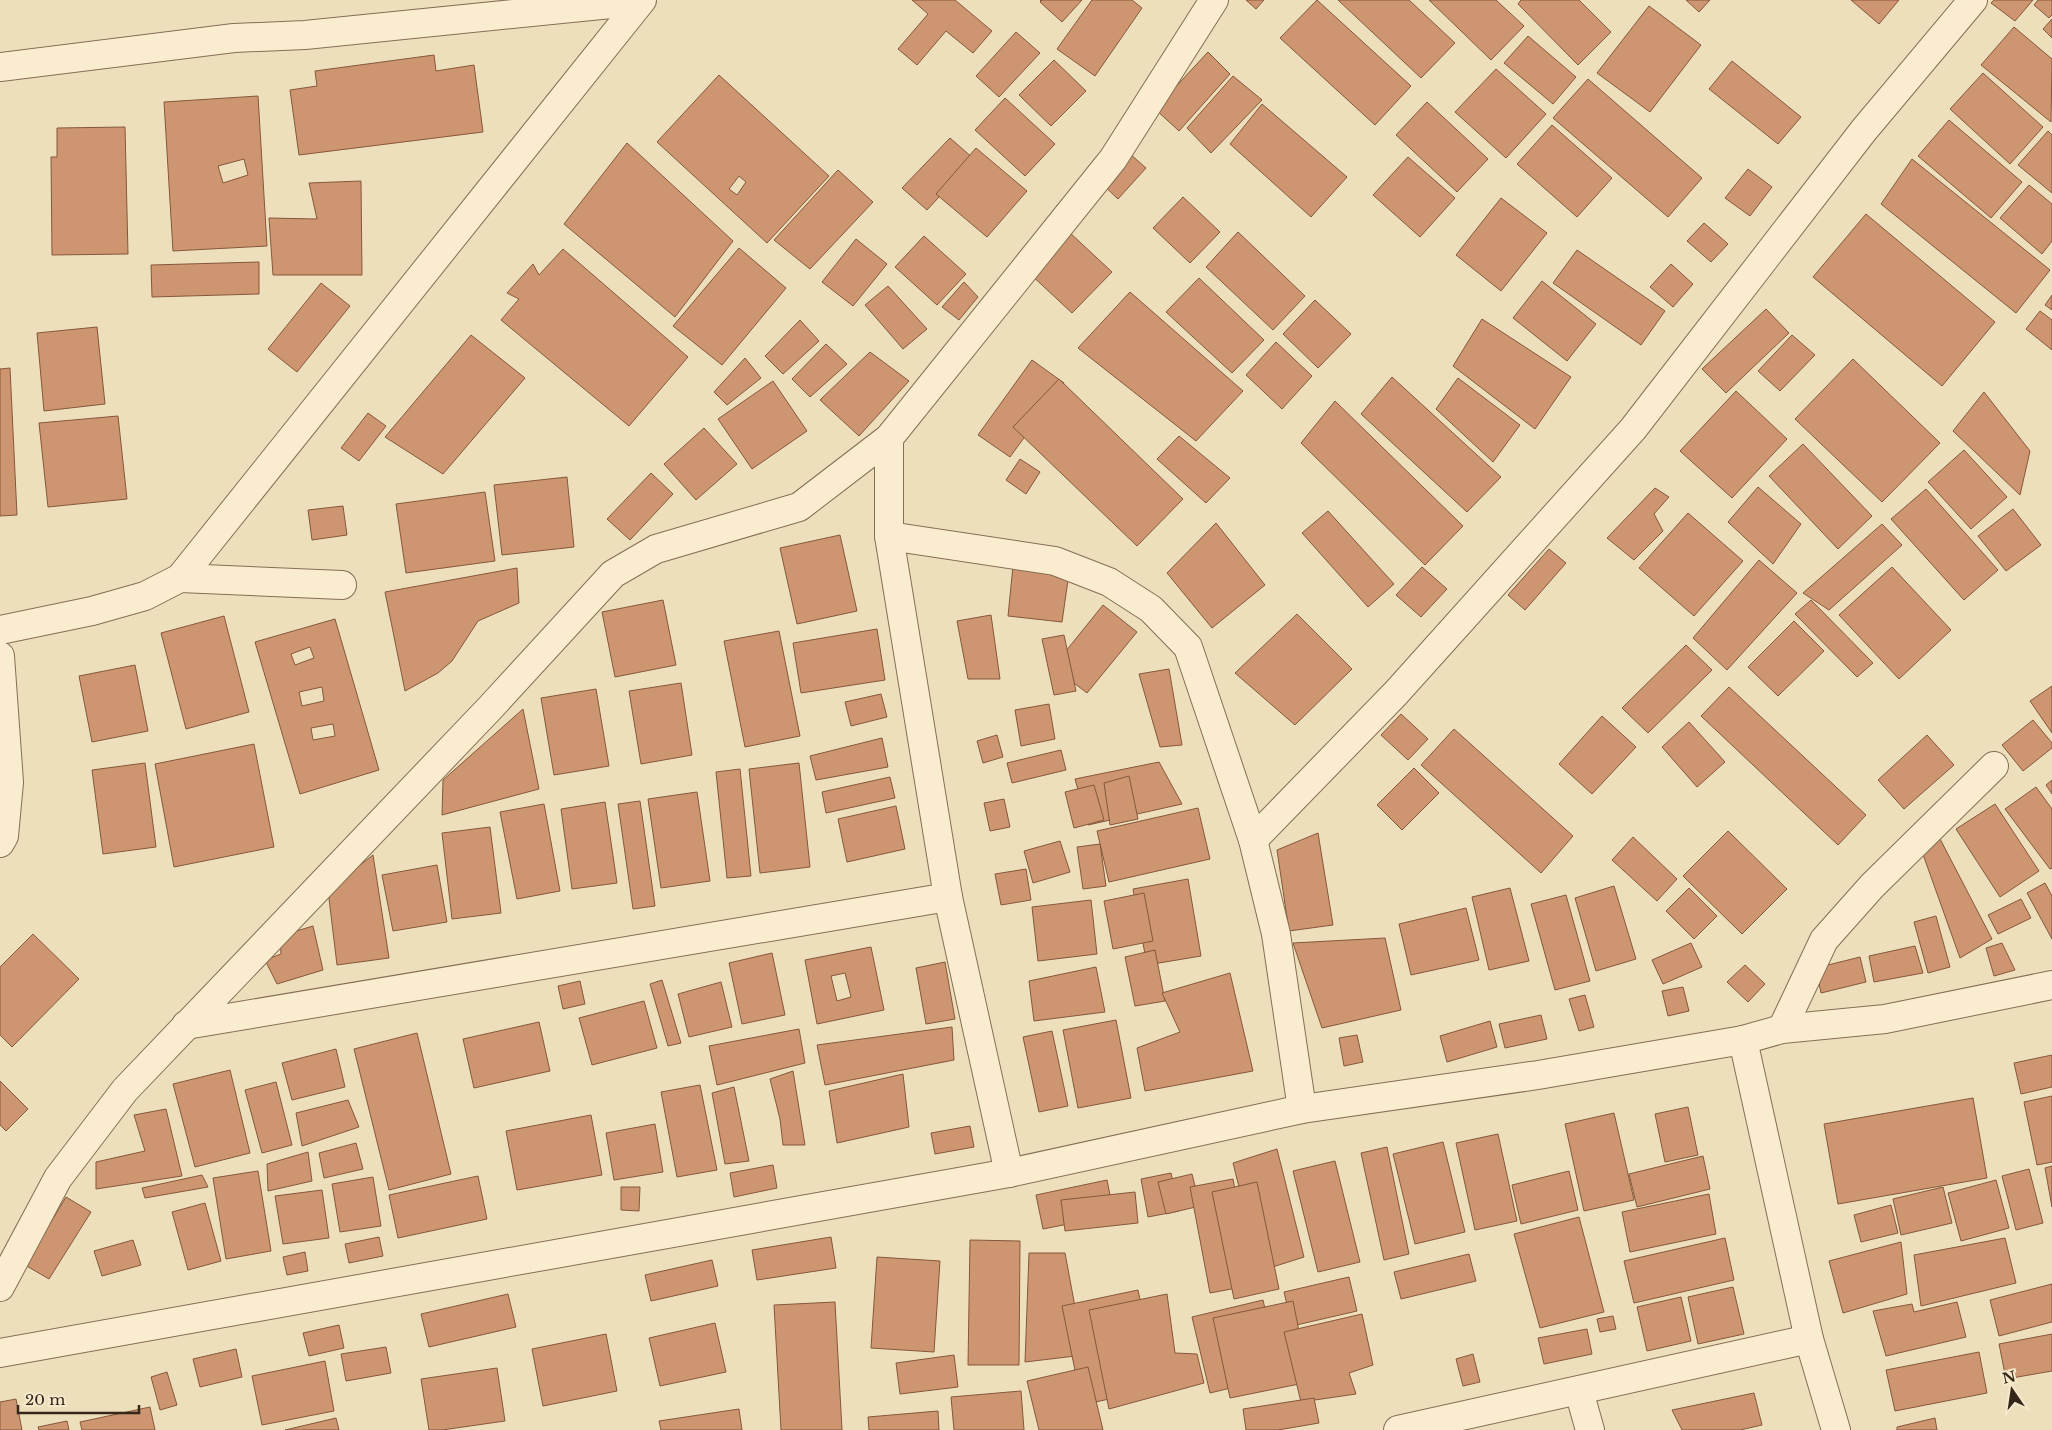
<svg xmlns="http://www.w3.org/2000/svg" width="2052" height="1430" viewBox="0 0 2052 1430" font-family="'Libre Baskerville',serif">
  <rect width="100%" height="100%" fill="#eedfbc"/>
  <g fill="#ce9670" stroke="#85573b" fill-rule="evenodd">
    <polygon points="912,0 955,0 992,31 973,53 946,31 917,65 898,49 928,14"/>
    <polygon points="1040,0 1050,0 1045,5"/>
    <polygon points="1042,0 1082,0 1062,22 1040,2"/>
    <polygon points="1092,0 1132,0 1142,8 1095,76 1057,49"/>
    <polygon points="1246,0 1264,0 1256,9"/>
    <polygon points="1317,0 1411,86 1375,125 1280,38"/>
    <polygon points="1338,0 1409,0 1455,43 1421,78"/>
    <polygon points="1429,0 1496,0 1524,26 1491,60"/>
    <polygon points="1521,0 1579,0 1611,32 1578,65 1518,4"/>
    <polygon points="1686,0 1710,0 1699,12"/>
    <polygon points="1851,0 1899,0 1879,24"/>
    <polygon points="1994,0 2033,0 2015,21 1991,3"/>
    <polygon points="2038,0 2052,0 2052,15 2049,18 2034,5"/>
    <polygon points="1649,6 1701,45 1650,112 1597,73"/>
    <polygon points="2052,19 2052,38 2043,29"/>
    <polygon points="2014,27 2052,59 2051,122 1981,65"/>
    <polygon points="1016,32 1040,53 999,97 976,76"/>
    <polygon points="1528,36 1576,77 1553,104 1504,63"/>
    <polygon points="1208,52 1230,74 1179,131 1155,109"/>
    <polygon points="434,55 436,71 474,65 483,132 299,155 290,90 317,86 315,71"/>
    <polygon points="1054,60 1086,91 1051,126 1019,95"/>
    <polygon points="1732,61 1801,117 1778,144 1709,89"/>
    <polygon points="1496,69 1546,114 1506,158 1455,112"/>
    <polygon points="1983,73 2043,127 2010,164 1950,109"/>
    <path d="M719,75L829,176L767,243L657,142ZM739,176L746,182L737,195L729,189Z"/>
    <polygon points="1233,76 1262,100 1211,153 1187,128"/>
    <polygon points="1588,79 1702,178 1668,217 1553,118"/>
    <path d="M258,96L267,246L173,251L164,102ZM244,159L248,175L223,183L218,166Z"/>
    <polygon points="1005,98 1055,144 1025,176 975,130"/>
    <polygon points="1427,102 1488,159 1457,192 1396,135"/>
    <polygon points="1262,104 1347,177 1311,217 1230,144"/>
    <polygon points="1949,120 2022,182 1991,218 1918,156"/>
    <polygon points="1552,125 1612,178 1577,217 1517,164"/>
    <polygon points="125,127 128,254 52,255 51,157 57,157 57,128"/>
    <polygon points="2048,131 2052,135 2052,193 2018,165"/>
    <polygon points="950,138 974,159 927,210 902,188"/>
    <polygon points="627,143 733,241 675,317 564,224"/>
    <polygon points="976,148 1027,191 987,237 936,194"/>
    <polygon points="1129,153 1146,168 1118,199 1101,183"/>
    <polygon points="1408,157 1455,198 1420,237 1373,195"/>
    <polygon points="1912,159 2050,270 2016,313 1881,204"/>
    <polygon points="1748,169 1772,187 1750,216 1725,198"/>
    <polygon points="838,170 873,202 810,269 774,240"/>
    <polygon points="361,181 362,275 273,275 269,218 317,219 309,183"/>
    <polygon points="2029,185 2052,204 2052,241 2042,254 2000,218"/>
    <polygon points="1183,197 1220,232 1190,263 1153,228"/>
    <polygon points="1501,198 1547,233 1501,291 1456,255"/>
    <polygon points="1866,214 1995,322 1942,386 1813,277"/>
    <polygon points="1704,223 1728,244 1711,262 1687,241"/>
    <polygon points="1068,231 1112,272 1072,313 1028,272"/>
    <polygon points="1238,232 1305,296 1273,330 1206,267"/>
    <polygon points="924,236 966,274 937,305 895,267"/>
    <polygon points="856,239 887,264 853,306 822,282"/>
    <polygon points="739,248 786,288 722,365 673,326"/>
    <polygon points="563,249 688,357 629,426 501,320 519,299 507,293 533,264 539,275"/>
    <polygon points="1577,250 1665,311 1641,345 1553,283"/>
    <polygon points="259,262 259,294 152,297 151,265"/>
    <polygon points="1671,264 1693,284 1673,307 1650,287"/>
    <polygon points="1199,278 1264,340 1232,373 1166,312"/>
    <polygon points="1542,281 1596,324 1567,361 1513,318"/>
    <polygon points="964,282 978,297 959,320 942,307"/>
    <polygon points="321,283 350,306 297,372 268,349"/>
    <polygon points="888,286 927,329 903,349 865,305"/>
    <polygon points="1130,292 1243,391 1196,441 1078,348"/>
    <polygon points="2052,295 2052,310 2045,305"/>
    <polygon points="1315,300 1351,334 1318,368 1283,334"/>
    <polygon points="1766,309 1789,333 1726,393 1702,369"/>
    <polygon points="2040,311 2052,320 2052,350 2026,329"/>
    <polygon points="1482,319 1571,377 1535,429 1453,366"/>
    <polygon points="800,320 819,341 783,374 765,356"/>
    <polygon points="97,327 105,404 44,411 37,333"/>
    <polygon points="471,335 525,378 443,474 385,437"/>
    <polygon points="1792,335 1815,355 1780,391 1758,371"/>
    <polygon points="1276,342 1312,376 1282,409 1246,375"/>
    <polygon points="826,344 847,364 810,397 792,379"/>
    <polygon points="870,352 909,381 859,436 820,400"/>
    <polygon points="745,358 761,378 727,405 714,392"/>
    <polygon points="1853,359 1940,443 1882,502 1795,419"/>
    <polygon points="1032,360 1064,383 1010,457 978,435"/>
    <polygon points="10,368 17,515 0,516 0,369"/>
    <polygon points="1392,377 1501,477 1467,512 1361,414"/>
    <polygon points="1458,378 1520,425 1493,462 1436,409"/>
    <polygon points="1059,379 1183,499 1137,546 1013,427"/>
    <polygon points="773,381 807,431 752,469 718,419"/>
    <polygon points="1736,391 1787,439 1732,498 1680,451"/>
    <polygon points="1984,392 2030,451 2020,495 1953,431"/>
    <polygon points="1335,401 1463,526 1425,565 1301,443"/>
    <polygon points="368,413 386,426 359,461 341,448"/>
    <polygon points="118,416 127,499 48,507 39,423"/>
    <polygon points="704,428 737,464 696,500 664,464"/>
    <polygon points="1179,436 1230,478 1206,503 1157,459"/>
    <polygon points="1803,444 1872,516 1838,549 1769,476"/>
    <polygon points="1964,450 2007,497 1971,529 1928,482"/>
    <polygon points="1020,459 1040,472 1026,494 1006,480"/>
    <polygon points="651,473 673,494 630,540 607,519"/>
    <polygon points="567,477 574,547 502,555 494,485"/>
    <polygon points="1758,487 1801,524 1773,564 1728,522"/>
    <polygon points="1655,488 1669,497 1654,514 1663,531 1634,560 1607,538"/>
    <polygon points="1926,489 1998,570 1964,600 1891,519"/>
    <polygon points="485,492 495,561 406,573 396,504"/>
    <polygon points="343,506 347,535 312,540 308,510"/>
    <polygon points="2013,509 2041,545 2006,571 1978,536"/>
    <polygon points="1328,511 1394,584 1368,607 1302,533"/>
    <polygon points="1688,513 1743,561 1694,616 1639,568"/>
    <polygon points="1216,523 1265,585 1212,628 1167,573"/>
    <polygon points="1882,524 1902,545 1829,610 1803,593"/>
    <polygon points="840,535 857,611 797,624 780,548"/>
    <polygon points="1549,549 1566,563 1525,610 1508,595"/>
    <polygon points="1759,560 1797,593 1727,670 1693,638"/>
    <polygon points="1013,566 1069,573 1062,622 1008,616"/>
    <polygon points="1422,567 1447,589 1421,617 1396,595"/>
    <polygon points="1892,567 1951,630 1899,679 1839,615"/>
    <polygon points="517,568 519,603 478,621 452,661 438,673 405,691 385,592"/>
    <polygon points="663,600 676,665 615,677 602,612"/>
    <polygon points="1811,600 1873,663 1857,677 1795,614"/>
    <polygon points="1103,605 1137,632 1087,693 1053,667"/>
    <polygon points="1297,614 1352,669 1295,725 1235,673"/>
    <polygon points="991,615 1000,679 968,679 957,621"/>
    <polygon points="224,616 249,712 186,729 161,633"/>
    <path d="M335,619L379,770L300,794L255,642ZM310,647L314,658L295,665L291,654ZM322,687L324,701L302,706L299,692ZM333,724L335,736L313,740L311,728Z"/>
    <polygon points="1794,621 1824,651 1778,696 1748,667"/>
    <polygon points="877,629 885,680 801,693 793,643"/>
    <polygon points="779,631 800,736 745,747 724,641"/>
    <polygon points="1064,635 1076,691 1054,695 1042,639"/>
    <polygon points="1686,645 1712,670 1648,733 1622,708"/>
    <polygon points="135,665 148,731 92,742 79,676"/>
    <polygon points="1169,669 1182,745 1160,747 1139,674"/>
    <polygon points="681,683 692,755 641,764 629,691"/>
    <polygon points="2052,686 2052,733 2030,701"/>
    <polygon points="1729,687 1866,815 1838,845 1701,716"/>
    <polygon points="596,689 609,766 554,775 541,698"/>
    <polygon points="881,694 887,717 851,726 845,702"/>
    <polygon points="1049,704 1055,739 1021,746 1015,710"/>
    <polygon points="523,709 539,789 442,815 443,780"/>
    <polygon points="1401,714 1428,739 1408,760 1381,735"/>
    <polygon points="1602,716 1636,747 1592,794 1559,764"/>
    <polygon points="2033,720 2052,743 2052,748 2023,771 2002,745"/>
    <polygon points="1689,722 1725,762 1697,787 1662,747"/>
    <polygon points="1454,729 1573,836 1541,873 1421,765"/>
    <polygon points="997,735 1003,757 983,763 977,741"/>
    <polygon points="1927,735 1954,765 1904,809 1878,780"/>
    <polygon points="882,738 888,767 816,780 810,756"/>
    <polygon points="254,744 274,847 174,867 155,764"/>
    <polygon points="1061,750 1066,770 1012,783 1007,763"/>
    <polygon points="1159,762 1182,804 1088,825 1075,779"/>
    <polygon points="145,763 156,847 103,854 92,770"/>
    <polygon points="799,763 810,867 760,873 749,769"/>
    <polygon points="1414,768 1439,793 1402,830 1377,805"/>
    <polygon points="740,769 751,876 727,878 716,772"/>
    <polygon points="1129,776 1138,819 1110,825 1104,783"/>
    <polygon points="890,777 895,798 826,813 822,792"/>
    <polygon points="2052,780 2052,794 2046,785"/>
    <polygon points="1094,785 1104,820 1074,828 1065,792"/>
    <polygon points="2036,787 2052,809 2052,868 2050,869 2005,809"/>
    <polygon points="697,792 710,881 661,888 648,799"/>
    <polygon points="1004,799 1010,827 990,831 984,803"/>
    <polygon points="640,801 655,906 633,909 618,804"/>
    <polygon points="605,802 617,883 572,889 561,809"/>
    <polygon points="544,804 560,891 517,899 500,812"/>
    <polygon points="1995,804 2039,871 2000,897 1956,829"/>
    <polygon points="896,806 905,849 847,862 838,819"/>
    <polygon points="1198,808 1210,859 1109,882 1097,831"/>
    <polygon points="490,827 501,913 452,919 442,833"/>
    <polygon points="1728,831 1787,889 1742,934 1683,876"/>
    <polygon points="1318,833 1333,925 1289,931 1277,850"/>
    <polygon points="1938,835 1992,939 1960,958 1920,846"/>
    <polygon points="1633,837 1677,879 1657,901 1612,860"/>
    <polygon points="1060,841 1070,872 1033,883 1024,851"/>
    <polygon points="1100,844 1106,886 1083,889 1077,847"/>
    <polygon points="373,855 389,958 337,965 328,890"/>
    <polygon points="437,865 447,922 393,931 382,875"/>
    <polygon points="1026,869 1031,900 1001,905 995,874"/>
    <polygon points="1188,879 1201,956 1147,965 1133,889"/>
    <polygon points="2045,883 2052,896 2052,939 2027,893"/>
    <polygon points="1614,886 1636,959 1596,971 1575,898"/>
    <polygon points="1510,888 1529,961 1489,970 1472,897"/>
    <polygon points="1689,888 1717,916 1694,939 1666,911"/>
    <polygon points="1144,893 1153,941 1113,949 1104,901"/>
    <polygon points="1566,895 1590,981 1555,990 1531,904"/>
    <polygon points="2021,899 2031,918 1998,934 1988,915"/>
    <polygon points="1091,900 1097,954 1038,961 1032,907"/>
    <polygon points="1466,908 1479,960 1411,975 1399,924"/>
    <polygon points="1936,916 1950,967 1928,973 1914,922"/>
    <polygon points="313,926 323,970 277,984 265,960 281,954 280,936"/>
    <polygon points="33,934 79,979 12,1047 0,1035 0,967"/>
    <polygon points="1385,938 1401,1010 1322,1028 1293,943"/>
    <polygon points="1691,943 1702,967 1663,984 1652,960"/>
    <polygon points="2002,943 2015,970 1994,976 1986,948"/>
    <polygon points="1915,946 1923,973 1874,982 1869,956"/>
    <path d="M871,947L884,1010L817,1024L805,960ZM845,973L851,997L837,1001L831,976Z"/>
    <polygon points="1155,950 1165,1001 1135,1006 1125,957"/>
    <polygon points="772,953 785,1015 742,1024 729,963"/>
    <polygon points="1860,957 1866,982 1821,993 1816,968"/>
    <polygon points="945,962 955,1019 926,1024 916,968"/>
    <polygon points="1745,965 1765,984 1748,1002 1727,982"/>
    <polygon points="1096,967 1105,1012 1034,1021 1029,981"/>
    <polygon points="1230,973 1253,1071 1145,1091 1137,1048 1180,1032 1162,993"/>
    <polygon points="662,980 681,1043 668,1046 650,984"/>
    <polygon points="580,981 585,1004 563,1009 558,986"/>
    <polygon points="721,982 732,1027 689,1037 678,994"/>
    <polygon points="1683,987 1689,1011 1668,1016 1662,991"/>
    <polygon points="1585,995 1594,1027 1579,1031 1569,999"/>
    <polygon points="644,1001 657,1048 592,1065 579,1018"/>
    <polygon points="1541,1015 1547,1039 1505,1048 1499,1024"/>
    <polygon points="1116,1020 1131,1098 1078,1108 1063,1030"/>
    <polygon points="1490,1021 1497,1047 1447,1062 1440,1036"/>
    <polygon points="539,1022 550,1071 474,1088 463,1039"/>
    <polygon points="952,1027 954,1060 825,1085 817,1045"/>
    <polygon points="799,1029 805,1063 717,1085 709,1046"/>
    <polygon points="1052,1031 1068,1106 1039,1112 1023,1037"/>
    <polygon points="417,1033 451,1174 389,1190 354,1049"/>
    <polygon points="1357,1035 1363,1062 1344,1066 1339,1038"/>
    <polygon points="336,1049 345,1087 292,1100 282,1063"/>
    <polygon points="2052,1055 2052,1087 2021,1094 2014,1063"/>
    <polygon points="230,1070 250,1153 195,1167 173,1084"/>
    <polygon points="793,1071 805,1145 783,1145 780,1119 770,1079"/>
    <polygon points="903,1074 909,1127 837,1143 829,1091"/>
    <polygon points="0,1081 28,1109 6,1131 0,1125"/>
    <polygon points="276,1082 292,1145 262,1153 245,1090"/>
    <polygon points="700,1085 717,1170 677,1177 661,1092"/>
    <polygon points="734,1087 749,1161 725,1164 712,1093"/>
    <polygon points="2052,1096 2052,1162 2037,1165 2024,1102"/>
    <polygon points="1973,1098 1987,1178 1838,1204 1824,1124"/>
    <polygon points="348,1100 359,1127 302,1146 296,1113"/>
    <polygon points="1688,1107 1698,1155 1665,1162 1655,1114"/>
    <polygon points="166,1109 182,1176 96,1189 96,1162 145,1151 134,1115"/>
    <polygon points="1614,1113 1634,1200 1584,1211 1565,1124"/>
    <polygon points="591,1115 602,1175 517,1190 506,1131"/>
    <polygon points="655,1124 663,1172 614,1180 606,1133"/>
    <polygon points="970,1126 974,1147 935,1154 931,1133"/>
    <polygon points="1498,1134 1517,1221 1475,1230 1456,1143"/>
    <polygon points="1443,1142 1465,1232 1415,1244 1393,1154"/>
    <polygon points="356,1143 363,1169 324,1178 319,1153"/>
    <polygon points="1387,1147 1409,1254 1384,1260 1361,1153"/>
    <polygon points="1277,1149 1304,1257 1260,1271 1233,1163"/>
    <polygon points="308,1152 312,1181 268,1191 267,1164"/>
    <polygon points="1703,1156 1710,1189 1637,1207 1629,1174"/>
    <polygon points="1335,1161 1360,1262 1318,1272 1293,1171"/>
    <polygon points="773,1165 777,1188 734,1197 730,1173"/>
    <polygon points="2052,1166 2052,1207 2045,1168"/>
    <polygon points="2029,1169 2043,1223 2016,1230 2002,1176"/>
    <polygon points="258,1171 271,1251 226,1259 213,1178"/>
    <polygon points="1569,1171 1578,1210 1521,1224 1512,1185"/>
    <polygon points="1171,1173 1179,1211 1148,1217 1141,1179"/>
    <polygon points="1192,1174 1200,1206 1166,1214 1158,1182"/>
    <polygon points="202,1175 208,1187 145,1198 142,1188"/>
    <polygon points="478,1176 487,1219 398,1238 389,1195"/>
    <polygon points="373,1177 381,1226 340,1232 332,1184"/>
    <polygon points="1233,1179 1253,1285 1210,1293 1190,1187"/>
    <polygon points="1107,1180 1114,1215 1043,1229 1036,1195"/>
    <polygon points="1996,1180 2009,1228 1961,1241 1948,1193"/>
    <polygon points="1257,1182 1279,1289 1234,1299 1212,1192"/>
    <polygon points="621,1187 640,1187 639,1211 621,1210"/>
    <polygon points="1943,1187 1952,1223 1901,1235 1893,1199"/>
    <polygon points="322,1190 329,1238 283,1244 275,1196"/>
    <polygon points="1135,1192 1138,1223 1065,1231 1061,1200"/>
    <polygon points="1709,1194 1716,1234 1630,1252 1622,1212"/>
    <polygon points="66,1197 91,1212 49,1279 25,1265"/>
    <polygon points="205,1203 221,1261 188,1270 172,1212"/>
    <polygon points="1891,1205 1898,1233 1861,1242 1854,1215"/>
    <polygon points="1579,1217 1604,1312 1540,1328 1514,1234"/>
    <polygon points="379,1237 383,1256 349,1263 345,1244"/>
    <polygon points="831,1237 836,1268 757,1280 752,1250"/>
    <polygon points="1725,1238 1734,1280 1634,1303 1624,1261"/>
    <polygon points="2005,1238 2016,1283 1921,1306 1914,1255"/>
    <polygon points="133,1240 141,1265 102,1276 94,1251"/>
    <polygon points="970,1240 1020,1241 1019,1365 968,1365"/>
    <polygon points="1901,1242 1907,1294 1843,1313 1829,1261"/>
    <polygon points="305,1252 308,1271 287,1275 283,1257"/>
    <polygon points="1029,1253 1065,1253 1084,1355 1025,1362"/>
    <polygon points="1469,1254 1476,1281 1401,1299 1394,1272"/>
    <polygon points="877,1257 940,1261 934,1352 871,1348"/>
    <polygon points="712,1260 718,1286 651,1301 645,1275"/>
    <polygon points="1349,1277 1357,1311 1292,1326 1284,1292"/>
    <polygon points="2052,1284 2052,1322 1999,1336 1990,1300"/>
    <polygon points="1733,1287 1744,1334 1698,1344 1688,1297"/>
    <polygon points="1138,1290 1159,1388 1082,1405 1062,1306"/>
    <polygon points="508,1294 516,1327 429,1347 421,1314"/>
    <polygon points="1167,1294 1175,1353 1197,1354 1204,1383 1109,1409 1089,1310"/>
    <polygon points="1681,1297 1691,1341 1647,1351 1637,1307"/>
    <polygon points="1263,1300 1280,1376 1210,1393 1192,1317"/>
    <polygon points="1293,1301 1309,1382 1230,1398 1213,1318"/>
    <polygon points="835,1302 842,1430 781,1430 774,1305"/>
    <polygon points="1957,1302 1966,1337 1886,1356 1873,1311 1912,1304 1914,1312"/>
    <polygon points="1362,1314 1373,1365 1349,1373 1356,1394 1301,1402 1284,1332"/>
    <polygon points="1613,1316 1616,1329 1600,1332 1597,1319"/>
    <polygon points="715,1323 726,1372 660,1386 649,1338"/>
    <polygon points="339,1325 344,1348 309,1356 303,1333"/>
    <polygon points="1587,1329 1592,1354 1544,1364 1538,1338"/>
    <polygon points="606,1334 617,1391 543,1406 532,1349"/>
    <polygon points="2052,1334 2052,1371 2006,1379 1999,1344"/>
    <polygon points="386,1347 391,1373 346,1381 341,1354"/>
    <polygon points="236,1349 242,1377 200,1387 193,1359"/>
    <polygon points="1979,1352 1987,1393 1895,1411 1886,1370"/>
    <polygon points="1473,1354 1480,1382 1463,1386 1456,1359"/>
    <polygon points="954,1355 958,1387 900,1394 896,1363"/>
    <polygon points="325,1361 334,1411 262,1425 252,1376"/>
    <polygon points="1088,1367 1103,1430 1039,1430 1027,1381"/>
    <polygon points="497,1368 505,1421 442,1430 429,1430 421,1379"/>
    <polygon points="167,1372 177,1405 160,1410 151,1377"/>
    <polygon points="1021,1391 1024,1430 954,1430 951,1397"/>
    <polygon points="1754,1393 1762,1425 1740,1430 1682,1430 1672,1410"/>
    <polygon points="1314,1398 1319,1423 1278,1430 1246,1430 1243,1409"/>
    <polygon points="16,1399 22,1430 0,1430 0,1402"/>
    <polygon points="150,1407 155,1430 82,1430 80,1422"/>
    <polygon points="739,1409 742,1430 661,1430 659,1421"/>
    <polygon points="938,1411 939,1430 869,1430 868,1417"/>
    <polygon points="336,1418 339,1430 285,1430"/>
    <polygon points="1935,1418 1937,1430 1897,1430 1897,1427"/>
    <polygon points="67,1421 69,1430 39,1430 38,1427"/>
  </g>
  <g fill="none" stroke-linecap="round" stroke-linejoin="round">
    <g stroke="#866e55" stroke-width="30">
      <g id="minor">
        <polyline points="0,67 234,38 305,35 641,1"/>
        <polyline points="889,438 889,536 948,897 1009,1173"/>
        <polyline points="889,536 1055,561 1109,582 1151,609 1188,647 1253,840 1276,934 1302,1109"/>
        <polyline points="180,578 342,585"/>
        <polyline points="0,630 92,611 145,596 180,578 642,0"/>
        <polyline points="0,656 9,782 4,836 0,843"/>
        <polyline points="1253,840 1396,693 1633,429 1864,130 1973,0"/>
        <polyline points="186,1025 948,897"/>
        <polyline points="1782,1029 1824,940 1872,886 1994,766"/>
        <polyline points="1743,1040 1809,1339 1836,1430"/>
        <polyline points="0,1287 58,1178 125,1090 490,708 613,574 656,549 799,507 889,438 1113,159 1214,0"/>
        <polyline points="0,1353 1009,1173 1302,1109 1538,1075 1743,1040 1782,1029 1885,1019 2052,985"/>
        <polyline points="1579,1391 1590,1430"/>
        <polyline points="1398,1430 1809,1339"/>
      </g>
    </g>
    <use href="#minor" stroke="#f9eccf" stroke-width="28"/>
  </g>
  <g transform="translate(2012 1390) rotate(347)" stroke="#f6e9cb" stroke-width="4" paint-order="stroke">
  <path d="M0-4L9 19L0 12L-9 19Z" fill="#34271a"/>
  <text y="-8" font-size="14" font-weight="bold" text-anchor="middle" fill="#34271a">N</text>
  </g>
  <path d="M18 1405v8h121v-8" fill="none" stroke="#34271a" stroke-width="2.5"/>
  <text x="25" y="1405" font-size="15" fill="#34271a" stroke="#f6e9cb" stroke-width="4" paint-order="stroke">20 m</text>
</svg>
